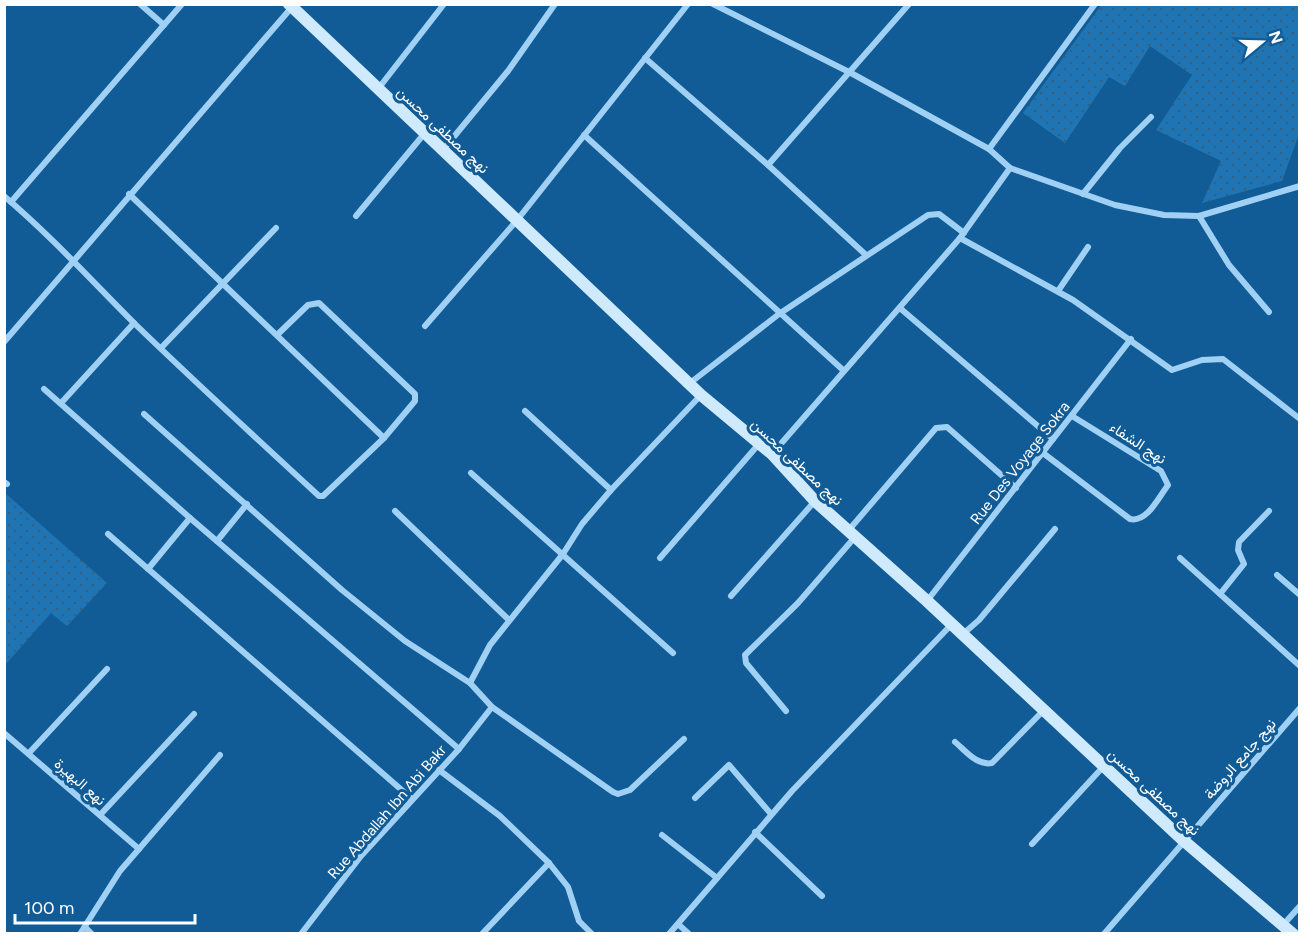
<svg xmlns="http://www.w3.org/2000/svg" width="1304" height="938" viewBox="0 0 1304 938" font-family="Figtree,Vazirmatn,sans-serif">
  <defs>
    <pattern id="grass-dots" width="8" height="8" patternUnits="userSpaceOnUse" patternTransform="scale(1.5)"><rect width="8" height="8" fill="#1f75b3"/><path d="M2 2h.1M6 6h.1" fill="none" stroke="#366080" stroke-width="1.8" stroke-linecap="round"/></pattern>
  </defs>
  <rect width="100%" height="100%" fill="#115c96"/>
  <g fill="url(#grass-dots)">
    <polygon points="1102,4 1299,5 1299,134 1282,181 1202,203 1221,161 1156,130 1192,75 1150,46 1125,86 1109,77 1065,143 1023,113"/>
    <polygon points="5,493 107,583 67,626 51,613 5,665"/>
  </g>
  <g fill="none" stroke-linecap="round" stroke-linejoin="round">
    <g stroke="#a0d1f4" stroke-width="6">
      <polyline points="140,4 164,25"/>
      <polyline points="713,4 851,73 989,149 1010,168 1115,205 1164,215 1199,216 1300,186"/>
      <polyline points="645,58 768,165 866,255"/>
      <polyline points="378,89 444,4"/>
      <polyline points="584,135 843,370"/>
      <polyline points="989,149 1095,4"/>
      <polyline points="443,150 508,71 555,4"/>
      <polyline points="768,165 909,4"/>
      <polyline points="129,194 384,438"/>
      <polyline points="1083,194 1120,148 1151,117"/>
      <path d="M4,196C51,236 92,281 135,324C195,382 257,439 319,496H323L384,438L415,401V394L319,303L308,305L277,335"/>
      <polyline points="11,202 182,4"/>
      <polyline points="356,216 424,134"/>
      <polyline points="1199,216 1229,265 1269,312"/>
      <polyline points="960,238 1073,300 1172,370 1202,360 1223,359 1300,419"/>
      <polyline points="1058,291 1088,247"/>
      <polyline points="901,309 1053,439"/>
      <polyline points="425,326 518,219 688,4"/>
      <polyline points="4,342 292,7"/>
      <polyline points="161,348 276,228"/>
      <polyline points="690,383 779,314 928,215 939,214 964,233"/>
      <polyline points="44,389 190,518 459,749"/>
      <polyline points="62,402 134,323"/>
      <polyline points="525,411 611,490"/>
      <polyline points="144,414 342,590 405,641 470,683 492,707 613,792 618,794 630,790 684,739"/>
      <path d="M1043,453L1130,519C1147,523 1159,497 1168,485L1161,471L1072,416"/>
      <polyline points="772,454 960,238 1010,168"/>
      <polyline points="471,473 673,653"/>
      <polyline points="4,482 7,484"/>
      <polyline points="395,511 509,620"/>
      <polyline points="848,531 936,428 947,427 1016,488"/>
      <polyline points="108,534 412,799"/>
      <polyline points="217,541 247,504"/>
      <polyline points="660,558 758,445"/>
      <polyline points="1180,558 1300,666"/>
      <polyline points="148,569 190,518"/>
      <polyline points="1277,575 1300,595"/>
      <polyline points="1220,594 1244,564 1238,550 1239,542 1269,511"/>
      <polyline points="731,596 815,501"/>
      <polyline points="927,601 1131,339"/>
      <polyline points="963,634 979,620 1055,529"/>
      <polyline points="470,683 490,645 563,554 582,524 611,490 701,395"/>
      <polyline points="786,711 746,663 745,655 798,603 855,537"/>
      <polyline points="4,733 139,849"/>
      <path d="M955,742C966,751 977,766 992,763L1044,710"/>
      <polyline points="29,753 107,669"/>
      <polyline points="439,770 500,816 549,863 568,887 579,921 592,934"/>
      <polyline points="695,798 729,765 771,814"/>
      <polyline points="100,815 194,714"/>
      <polyline points="755,832 822,896"/>
      <polyline points="662,835 717,878"/>
      <polyline points="1032,844 1103,767"/>
      <polyline points="678,924 689,934"/>
      <polyline points="1283,925 1300,906"/>
      <polyline points="85,927 92,934"/>
      <polyline points="80,934 120,871 220,755"/>
      <polyline points="301,934 361,856 459,749 492,707"/>
      <polyline points="482,934 549,863"/>
      <polyline points="669,934 792,791 951,625"/>
      <polyline points="1104,934 1300,708"/>
    </g>
    <polyline stroke="#cfe9fd" stroke-width="12" points="289,4 701,395 772,454 815,501 927,601 1184,841 1293,934"/>
  </g>
  <g text-anchor="middle" stroke-width="6" stroke-linejoin="round" paint-order="stroke">
    <g font-size="15" fill="#fff" stroke="#115c96">
      <text transform="translate(443 130) rotate(43)" y="5">نهج مصطفى محسن</text>
      <text transform="translate(1138 443) rotate(33)" y="5">نهج الشفاء</text>
      <text transform="translate(797 462) rotate(43)" y="5">نهج مصطفى محسن</text>
      <text transform="translate(1020 463) rotate(-52)" y="5">Rue Des Voyage Sokra</text>
      <text transform="translate(1240 759) rotate(-49)" y="5">نهج جامع الروضة</text>
      <text transform="translate(80 782) rotate(41)" y="5">نهع البهيرة</text>
      <text transform="translate(1154 792) rotate(43)" y="5">نهج مصطفى محسن</text>
      <text transform="translate(387 812) rotate(-49)" y="5">Rue Abdallah Ibn Abi Bakr</text>
    </g>
  </g>
  <rect width="1304" height="938" fill="none" stroke="#ffffff" stroke-width="12"/>
  <g transform="translate(1262 42) rotate(71)" stroke="#115c96" stroke-width="4.5" paint-order="stroke">
  <path d="M0-4.5L10 22L0 15L-10 22Z" fill="#ffffff"/>
  <text y="-9" font-size="16" font-weight="bold" text-anchor="middle" fill="#ffffff">N</text>
  </g>
  <path d="M15 914v9h180v-9" fill="none" stroke="#ffffff" stroke-width="3"/>
  <text x="24" y="914" font-size="18" fill="#ffffff" stroke="#115c96" stroke-width="4.5" paint-order="stroke">100 m</text>
</svg>
